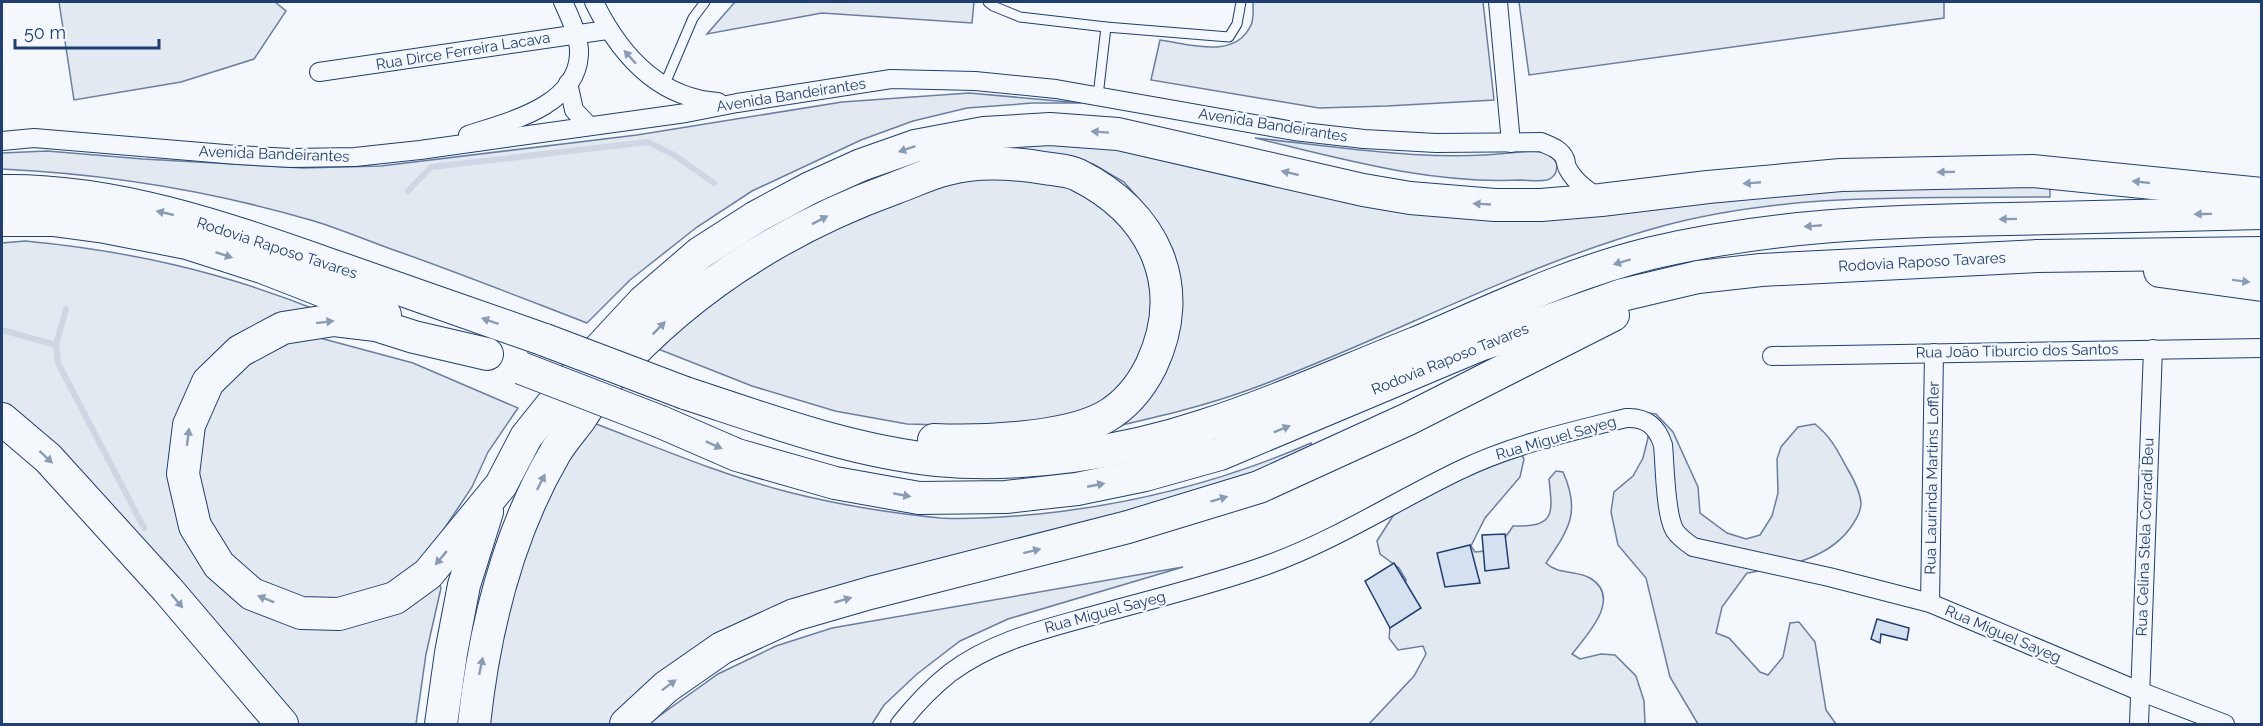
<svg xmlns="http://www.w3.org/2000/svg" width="2263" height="726" viewBox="0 0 2263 726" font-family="Raleway,sans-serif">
  <rect width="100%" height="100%" fill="#f4f7fb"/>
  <g fill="#e3e9f0" stroke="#687fa3" stroke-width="1.5">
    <polygon points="59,2 275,2 286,11 254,59 181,82 74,100"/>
    <polygon points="735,2 974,2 972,23 822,13 707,34"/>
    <path d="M1253,2H1483L1494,100L1387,106L1319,108L1151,80L1160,40C1190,44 1235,60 1251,25C1254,19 1253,9 1253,2Z"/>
    <polygon points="1519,2 1944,2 1944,18 1529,75"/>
    <path d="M969,93L1081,103H1033L967,108L913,121L861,140L752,191L697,227L630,280L587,323C522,298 457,272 391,249C366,240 340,229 314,221C212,191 108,174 2,169V153L47,151L143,159L303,168L381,166L637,135L842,102Z"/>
    <path d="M1255,138C1342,147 1431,163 1519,152C1529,151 1540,150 1550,155C1560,161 1559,176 1547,180C1539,182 1528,180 1520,180C1429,184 1342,159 1255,138Z"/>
    <path d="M1081,139L1396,204L1698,200L1970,182L2050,187V197C1920,198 1786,192 1659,227C1517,266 1388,339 1251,389C1205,406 1157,417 1109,428L1176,276L1167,238L1148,209L1124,182L1093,164L1056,156L979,155L675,301L687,271L854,177L961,144Z"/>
    <polygon points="1028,175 1084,190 1145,247 1156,312 1134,375 1112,397 1080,414 1045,421 981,426 907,424 835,411 752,386 653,347 676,324 840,220 969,178"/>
    <path d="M25,241C131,251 223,272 322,312L253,328L174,477L272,614L438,581L441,588L426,654L416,724H294L2,410V243Z"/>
    <polygon points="305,334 413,363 518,408 488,452 472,487 420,565 393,586 354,598 320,601 283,594 248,578 223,553 194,482 211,395 238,367"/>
    <path d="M1647,413L1656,414L1673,432L1698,487L1700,513L1727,533L1746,539L1760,535L1772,516L1778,493L1777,459L1781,447L1798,427L1815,424C1832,438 1837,450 1847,468C1853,478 1860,491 1861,503C1861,510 1857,518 1853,524C1830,560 1786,566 1747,573L1722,607L1716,633L1729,638L1760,672L1768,675L1783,657L1790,623L1799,622L1815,642L1826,710L1836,724H1698L1670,677L1646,578L1618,545L1611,512L1614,492L1633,476L1643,458L1648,438Z"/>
    <path d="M586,420C654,446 721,475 792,493C840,505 890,513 940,518C972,520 1007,517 1039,514C1134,504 1224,481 1311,443L1313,450L1266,471L1112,521L658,679L609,724H483L516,566Z"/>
    <path d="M1518,449L1524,459L1520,477L1485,518L1471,546L1475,552C1493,552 1504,541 1513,526C1555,527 1553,515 1549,479L1556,471L1563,472C1581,512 1569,529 1546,563C1558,575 1576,570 1590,578C1623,598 1587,635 1572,654L1580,659L1601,654L1615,655L1636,676L1644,701L1645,724H1369L1414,676L1426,654L1423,646L1398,650L1389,638L1391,616L1404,593L1406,580L1399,568L1380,554L1377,541L1405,497Z"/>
    <polygon points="1183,567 1008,619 960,641 917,674 884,705 872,724 648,724 718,674 776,646 832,628"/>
  </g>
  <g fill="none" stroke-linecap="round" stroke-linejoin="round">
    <g stroke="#cfd7e4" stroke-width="6">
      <polyline points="408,191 431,167 648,142 674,155 714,183"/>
      <polyline points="66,309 56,345 58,363 144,528"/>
      <polyline points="2,330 56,345"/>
    </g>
  </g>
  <g fill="#d5e0f0" stroke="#1d3f73" stroke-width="1.5">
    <polygon points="1505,534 1509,568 1485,571 1482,535"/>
    <polygon points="1470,545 1480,583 1445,587 1437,553"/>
    <polygon points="1394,563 1421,608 1390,628 1365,581"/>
    <polygon points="1877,619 1909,628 1907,640 1881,634 1880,643 1871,639"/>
  </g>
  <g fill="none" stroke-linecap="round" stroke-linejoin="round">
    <g stroke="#1d3f73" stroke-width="11">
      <g id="service">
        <polyline points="988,2 993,6 1020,17 1106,27 1229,37 1237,24 1241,2"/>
        <polyline points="664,86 693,18 705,2"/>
        <polyline points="1098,96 1106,27"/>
      </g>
    </g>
    <g stroke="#1d3f73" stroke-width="20">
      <g id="minor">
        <path d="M594,2C619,53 657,98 718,102"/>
        <polyline points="1498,2 1511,143"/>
        <polyline points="319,72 607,30"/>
        <polyline points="568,83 574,110 589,126"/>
        <path d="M468,135C507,122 576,107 579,55C580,38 570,17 563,2"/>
        <path d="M2,141L34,138L237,155L291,158L355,157L420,150L686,113L737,103L891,79L975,81L1056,89L1294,131L1364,139L1436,143L1541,142C1550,146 1561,149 1565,159C1566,162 1566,166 1568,169C1575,182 1588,191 1600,199"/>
        <polyline points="1772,356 2262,348"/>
        <polyline points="1930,603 1934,353"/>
        <path d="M900,724C915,705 931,688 950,673C991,642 1041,630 1088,617C1148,600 1209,586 1267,565C1334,541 1394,502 1458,471C1511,445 1569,432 1626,418C1646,417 1657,426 1663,445C1665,465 1665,515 1675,531C1680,538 1686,542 1693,547L1829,577L1930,603L2139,691L2225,724"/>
        <polyline points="2139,724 2153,349"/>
      </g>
    </g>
    <g stroke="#1d3f73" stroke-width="34">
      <g id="motorway">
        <path d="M2,191C113,189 222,227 325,263C398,289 472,314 545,340"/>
        <polyline points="2,220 53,220 105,227 187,243 262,267 385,315"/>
        <polyline points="2160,271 2262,285"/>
        <polyline points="487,354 414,337 376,325 334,320 283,328 240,351 208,382 189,425 183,474 195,526 219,565 252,594 301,613 339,614 395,598 428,574 501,485 526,437 578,372 643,302 700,253 756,217 810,188 861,165 915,146 984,133 1050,129 1118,134 1363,190 1410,198 1495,205 1541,205 1601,200 1708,187 1841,175 2032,171 2262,194"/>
        <path d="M685,393C768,420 850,451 937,460C1022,468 1122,453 1203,426C1275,403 1345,371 1416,343C1494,310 1569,273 1652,253C1772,225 1886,221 2008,219C2093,217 2177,215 2262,213"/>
        <polyline points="2,419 48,458 167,589 282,724"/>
        <polyline points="661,422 737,455 835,483 919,498 1006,497 1077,489 1145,475 1220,454 1477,346 1622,295 1698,277 1761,270 2037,256 2262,253"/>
        <polyline points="441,724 451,653 464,585 487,512"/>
        <path d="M474,724C484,631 507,535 555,453C562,441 572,430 580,419C589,405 598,391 608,379C687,290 784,228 895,188C912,182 930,173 948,169C979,160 1013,163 1044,168C1055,170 1068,170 1078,175C1154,213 1189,286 1151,366C1141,386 1126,405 1105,417C1065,439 980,442 934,440"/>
        <polyline points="626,724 666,687 722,648 794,615 870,593 1128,527 1259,487 1408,419 1613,315"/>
      </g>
    </g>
    <use href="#service" stroke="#f4f7fb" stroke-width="9"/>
    <use href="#minor" stroke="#f4f7fb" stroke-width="18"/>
    <use href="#motorway" stroke="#f4f7fb" stroke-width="32"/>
    <g stroke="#1d3f73" stroke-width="34" stroke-linecap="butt">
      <g id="motorway-bridge">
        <polyline points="545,340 685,393"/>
        <polyline points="521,368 661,422"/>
      </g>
    </g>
    <use href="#motorway-bridge" stroke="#f4f7fb" stroke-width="32"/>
  </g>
  <defs><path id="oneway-solid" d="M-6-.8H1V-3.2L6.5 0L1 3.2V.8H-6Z" transform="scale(1.5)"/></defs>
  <g fill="#889bb7">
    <use href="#oneway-solid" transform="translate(630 57) rotate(-132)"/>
    <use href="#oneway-solid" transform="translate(1100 132) rotate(-176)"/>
    <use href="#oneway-solid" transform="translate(907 149) rotate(161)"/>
    <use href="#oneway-solid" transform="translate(1946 172) rotate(179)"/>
    <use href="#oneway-solid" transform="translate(1290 173) rotate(-167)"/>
    <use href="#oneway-solid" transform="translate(2141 182) rotate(-174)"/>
    <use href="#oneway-solid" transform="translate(1752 183) rotate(175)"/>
    <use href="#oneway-solid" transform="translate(1482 204) rotate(-177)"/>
    <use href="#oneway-solid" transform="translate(165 213) rotate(-167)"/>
    <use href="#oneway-solid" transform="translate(2203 214) rotate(179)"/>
    <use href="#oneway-solid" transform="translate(2008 219) rotate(179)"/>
    <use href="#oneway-solid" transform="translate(820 220) rotate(-27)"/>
    <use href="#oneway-solid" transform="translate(1813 226) rotate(175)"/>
    <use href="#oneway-solid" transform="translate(224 255) rotate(18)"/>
    <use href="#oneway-solid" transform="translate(1622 262) rotate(163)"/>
    <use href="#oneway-solid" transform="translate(2241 281) rotate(7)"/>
    <use href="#oneway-solid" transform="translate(490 321) rotate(-161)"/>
    <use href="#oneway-solid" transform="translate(325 322) rotate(-7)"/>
    <use href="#oneway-solid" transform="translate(659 328) rotate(-45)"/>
    <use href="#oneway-solid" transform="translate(1282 429) rotate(-22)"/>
    <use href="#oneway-solid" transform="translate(188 437) rotate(-83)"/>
    <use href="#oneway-solid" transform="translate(714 445) rotate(24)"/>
    <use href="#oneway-solid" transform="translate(46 457) rotate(43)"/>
    <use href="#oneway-solid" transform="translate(541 482) rotate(-63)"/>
    <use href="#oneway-solid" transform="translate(1096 485) rotate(-11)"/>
    <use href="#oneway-solid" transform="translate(902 495) rotate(10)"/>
    <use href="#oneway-solid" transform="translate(1219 499) rotate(-17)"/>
    <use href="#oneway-solid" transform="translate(1032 551) rotate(-14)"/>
    <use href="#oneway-solid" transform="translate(441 558) rotate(130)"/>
    <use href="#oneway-solid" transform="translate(266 599) rotate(-158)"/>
    <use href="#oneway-solid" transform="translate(843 600) rotate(-16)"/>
    <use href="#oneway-solid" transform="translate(177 601) rotate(50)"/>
    <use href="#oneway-solid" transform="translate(481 666) rotate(-78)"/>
    <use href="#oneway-solid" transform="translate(669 685) rotate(-37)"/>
  </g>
  <g text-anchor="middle" stroke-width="4.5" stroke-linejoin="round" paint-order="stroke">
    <g font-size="15" fill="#1d3f73" stroke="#f4f7fb">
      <text transform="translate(463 51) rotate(-9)" y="5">Rua Dirce Ferreira Lacava</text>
      <text transform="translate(791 95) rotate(-9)" y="5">Avenida Bandeirantes</text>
      <text transform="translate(1273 125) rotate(9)" y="5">Avenida Bandeirantes</text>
      <text transform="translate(274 154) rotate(2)" y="5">Avenida Bandeirantes</text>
      <text transform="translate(277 248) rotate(18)" y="5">Rodovia Raposo Tavares</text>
      <text transform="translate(1922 262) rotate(-3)" y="5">Rodovia Raposo Tavares</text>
      <text transform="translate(2017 351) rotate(-1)" y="5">Rua João Tiburcio dos Santos</text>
      <text transform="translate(1450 359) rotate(-22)" y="5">Rodovia Raposo Tavares</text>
      <text transform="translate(1556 438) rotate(-16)" y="5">Rua Miguel Sayeg</text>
      <text transform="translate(1932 478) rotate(-89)" y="5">Rua Laurinda Martins Loffler</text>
      <text transform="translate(2145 537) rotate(-88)" y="5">Rua Celina Stela Corradi Beu</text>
      <text transform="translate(1105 612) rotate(-15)" y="5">Rua Miguel Sayeg</text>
      <text transform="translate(2003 634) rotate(23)" y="5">Rua Miguel Sayeg</text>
    </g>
  </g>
  <rect width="2263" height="726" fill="none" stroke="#1d3f73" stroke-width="6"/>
  <path d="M15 39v9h144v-9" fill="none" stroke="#1d3f73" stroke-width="3"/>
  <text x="24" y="39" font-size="18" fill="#1d3f73" stroke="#f4f7fb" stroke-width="4.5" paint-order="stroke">50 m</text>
</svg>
